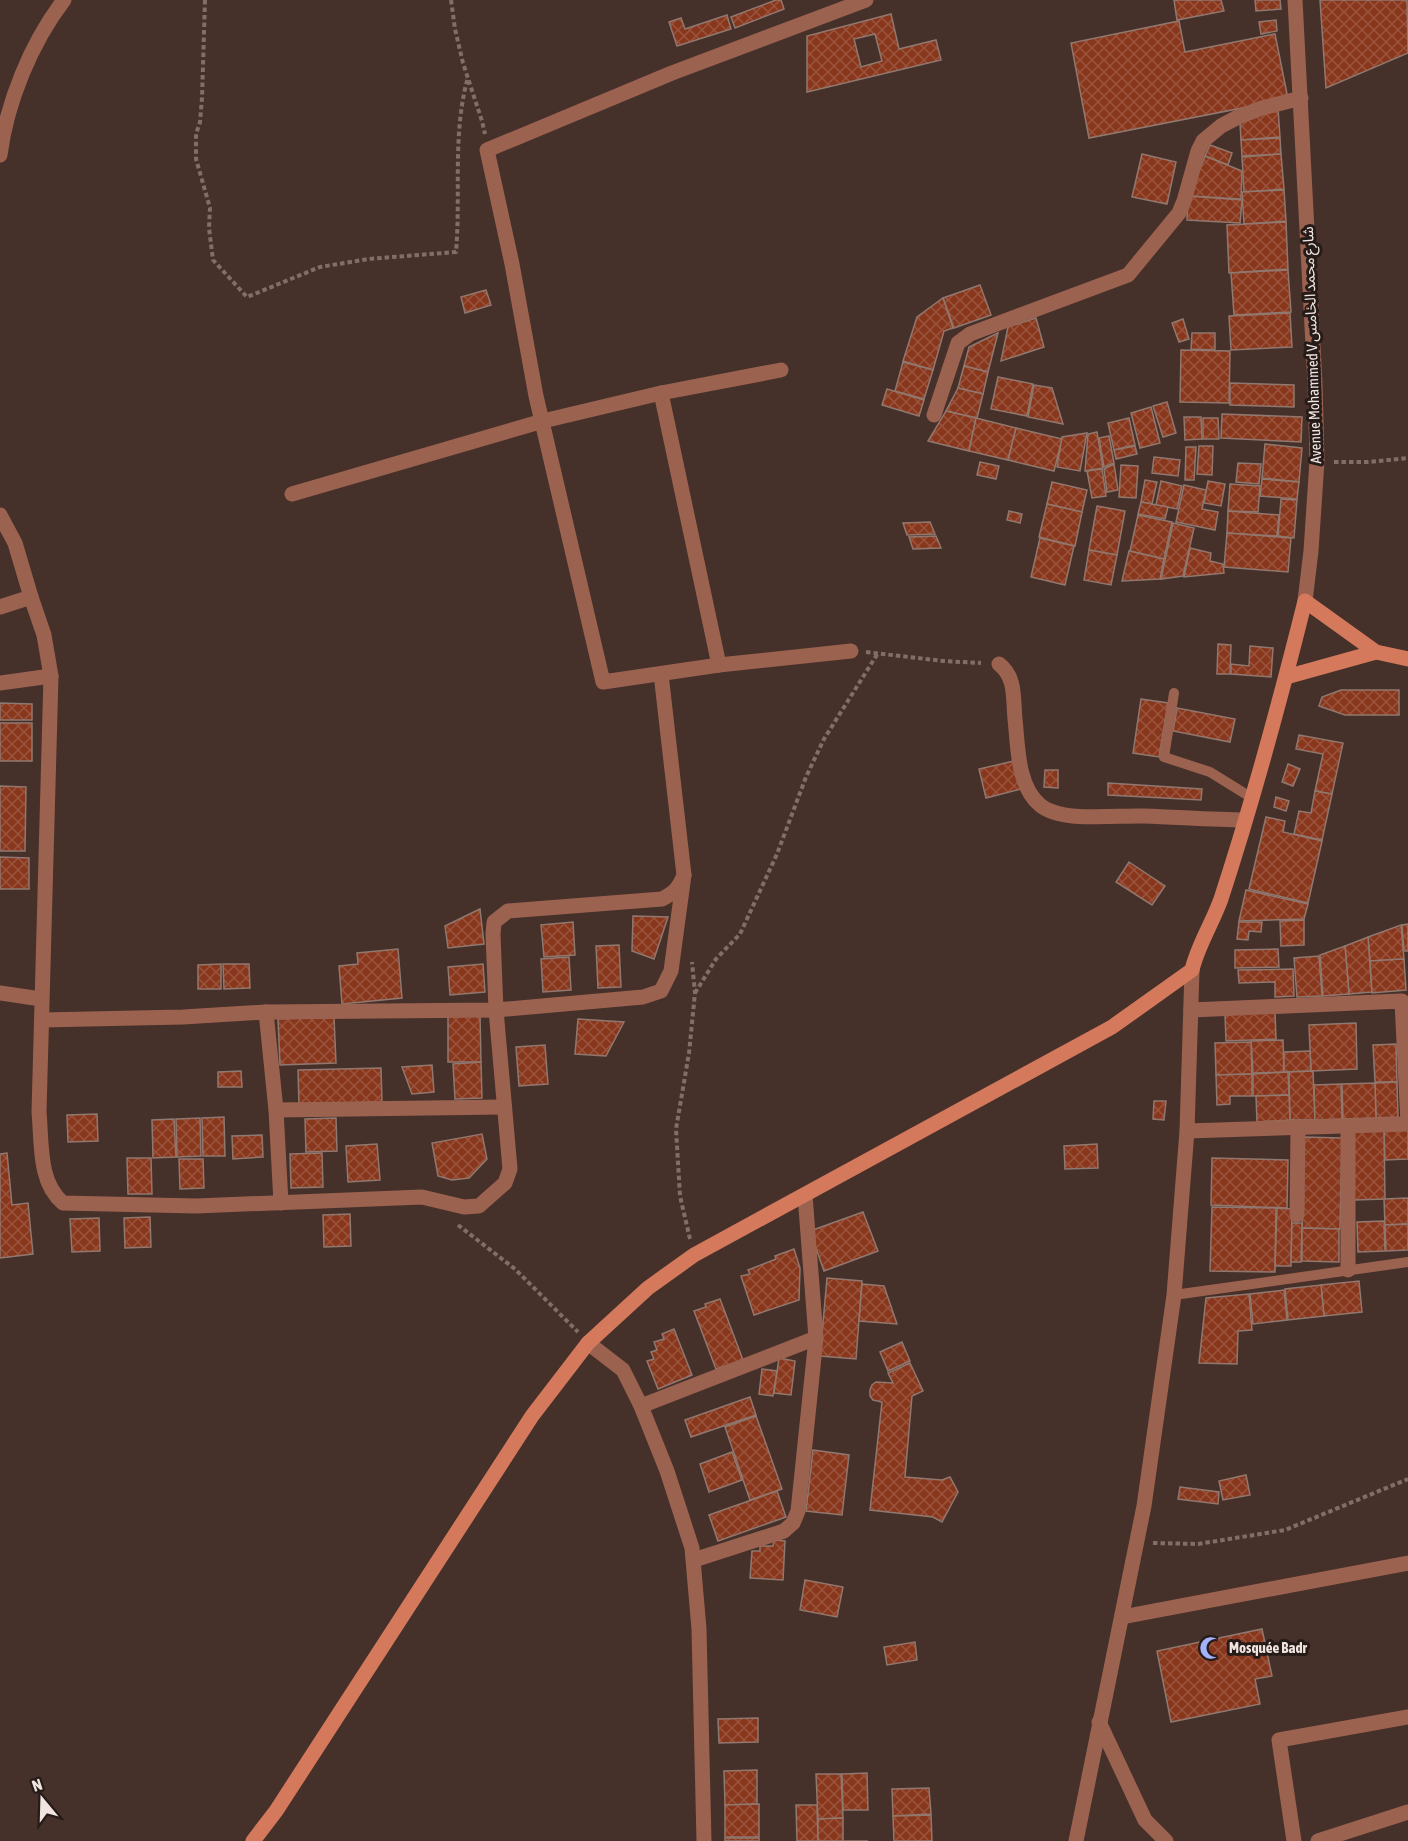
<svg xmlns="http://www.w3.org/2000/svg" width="1408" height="1841" viewBox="0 0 1408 1841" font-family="'Asap Condensed','Noto Sans Arabic',sans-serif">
  <defs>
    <pattern id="building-cross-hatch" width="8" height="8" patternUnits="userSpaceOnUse" patternTransform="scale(1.5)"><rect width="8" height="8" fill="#89371c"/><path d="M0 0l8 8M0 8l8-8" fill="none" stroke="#9a543d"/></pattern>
  </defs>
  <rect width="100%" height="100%" fill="#46302a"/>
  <g fill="url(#building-cross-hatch)" stroke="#91786f" stroke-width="1.5" fill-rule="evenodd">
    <polygon points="776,0 781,0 784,9 735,28 731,17"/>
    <polygon points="1174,0 1221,0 1224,11 1177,20"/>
    <polygon points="1255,0 1280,0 1281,9 1256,11"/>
    <polygon points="1320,0 1407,0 1408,53 1326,88"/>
    <path d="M891,14L899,49L936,40L941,60L807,92V36ZM875,34L882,61L861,67L854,39Z"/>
    <polygon points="727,15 731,29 677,46 669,22 681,18 685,29"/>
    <polygon points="1276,20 1277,31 1261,34 1259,22"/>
    <polygon points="1179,21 1185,52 1275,34 1288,99 1089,138 1071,43"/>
    <polygon points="1278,108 1280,137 1241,140 1240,123"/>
    <polygon points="1280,138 1281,154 1242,156 1241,140"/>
    <polygon points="1210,145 1232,153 1228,165 1205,156"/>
    <polygon points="1142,154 1176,162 1167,204 1132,197"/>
    <polygon points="1281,154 1284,189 1244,192 1242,157"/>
    <polygon points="1205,156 1242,171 1241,199 1189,196"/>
    <polygon points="1284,190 1286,221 1244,224 1242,192"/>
    <polygon points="1188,196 1242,200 1240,223 1187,220"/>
    <polygon points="1286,222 1288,269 1229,273 1227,225"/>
    <polygon points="1288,270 1291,312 1234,315 1231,273"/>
    <polygon points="980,285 991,315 954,328 943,298"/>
    <polygon points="486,290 491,305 465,313 461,297"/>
    <polygon points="943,298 953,328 944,331 933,370 903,361 917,317"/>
    <polygon points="1290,313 1292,347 1231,350 1229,316"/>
    <polygon points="1036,318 1044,347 1001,361 1008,327"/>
    <polygon points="1183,319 1189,339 1179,342 1172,323"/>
    <polygon points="998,333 988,372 964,366 969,347"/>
    <polygon points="1192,333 1215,333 1215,350 1191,349"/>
    <polygon points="1181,350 1230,351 1229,403 1180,402"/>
    <polygon points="903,362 933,370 924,399 895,391"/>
    <polygon points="964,366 988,372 983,394 958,388"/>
    <polygon points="998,377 1033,384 1027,416 991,409"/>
    <polygon points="1230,383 1294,385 1294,407 1230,405"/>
    <polygon points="1034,385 1052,388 1063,424 1028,417"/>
    <polygon points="958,388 983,394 977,418 946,411"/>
    <polygon points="887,389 924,400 919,416 882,405"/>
    <polygon points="1167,402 1176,433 1163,437 1153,406"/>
    <polygon points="1151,407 1160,443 1140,448 1131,413"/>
    <polygon points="946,411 976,418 969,451 928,441"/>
    <polygon points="1222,414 1302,417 1301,442 1221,438"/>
    <polygon points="1184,417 1201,417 1202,439 1185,440"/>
    <polygon points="976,418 1016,428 1008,460 969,451"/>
    <polygon points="1129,418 1135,445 1114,450 1108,423"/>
    <polygon points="1203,418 1218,418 1219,439 1203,439"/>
    <polygon points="1016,428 1062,439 1054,471 1008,460"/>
    <polygon points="1097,432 1103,468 1085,471 1088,434"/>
    <polygon points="1087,433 1080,471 1057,467 1062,437"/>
    <polygon points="1109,436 1114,463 1104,467 1099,438"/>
    <polygon points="1265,444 1302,448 1299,482 1262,478"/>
    <polygon points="1135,446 1137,454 1116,459 1114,450"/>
    <polygon points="1199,446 1213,446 1212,475 1197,474"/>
    <polygon points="1186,447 1196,447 1194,480 1185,480"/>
    <polygon points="1154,457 1180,460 1178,476 1152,473"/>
    <polygon points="980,462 999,466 996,479 977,475"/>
    <polygon points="1238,463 1261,464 1259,484 1236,482"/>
    <polygon points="1114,464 1118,490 1107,492 1104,469"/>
    <polygon points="1121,465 1138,466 1136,498 1119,497"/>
    <polygon points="1102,469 1106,496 1092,498 1087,471"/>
    <polygon points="1262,479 1299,482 1297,499 1260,496"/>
    <polygon points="1145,480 1157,482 1152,504 1141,502"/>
    <polygon points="1161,481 1182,486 1177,509 1156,505"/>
    <polygon points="1208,481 1225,484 1221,506 1204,503"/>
    <polygon points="1052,482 1087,490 1082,512 1047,504"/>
    <polygon points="1230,484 1260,486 1258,512 1228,511"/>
    <polygon points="1184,485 1206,490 1202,509 1218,512 1215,530 1176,522"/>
    <polygon points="1281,499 1297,500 1294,538 1278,536"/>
    <polygon points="1141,502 1168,507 1165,519 1138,514"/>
    <polygon points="1047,504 1082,512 1075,546 1039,537"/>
    <polygon points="1097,506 1125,511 1117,555 1089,550"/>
    <polygon points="1009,511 1022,514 1020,523 1007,520"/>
    <polygon points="1228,511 1279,515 1277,536 1227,533"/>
    <polygon points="1138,515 1172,522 1164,559 1130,551"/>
    <polygon points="930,522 935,534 907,535 903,523"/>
    <polygon points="1173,523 1194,528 1183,576 1161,579"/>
    <polygon points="1227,533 1291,538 1288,572 1224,567"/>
    <polygon points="936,536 941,548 913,549 909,537"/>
    <polygon points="1040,538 1074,546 1065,585 1031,577"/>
    <polygon points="1190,548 1211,553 1210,561 1223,564 1224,573 1184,577"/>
    <polygon points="1089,550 1117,555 1111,585 1084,580"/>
    <polygon points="1129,551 1164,559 1160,579 1122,581"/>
    <polygon points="1218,644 1231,645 1230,674 1217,674"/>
    <polygon points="1250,646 1273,648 1271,677 1231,674 1231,664 1249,666"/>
    <polygon points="1341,690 1399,690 1399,715 1345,715 1319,706 1322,697"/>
    <polygon points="1141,699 1168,703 1159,757 1133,753"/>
    <polygon points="0,703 32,704 32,720 0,720"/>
    <polygon points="1177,708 1235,719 1230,742 1173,731"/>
    <rect x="0" y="723" width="32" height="38"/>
    <polygon points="1299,735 1343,743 1332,794 1315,791 1323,754 1296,749"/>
    <polygon points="1014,761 1021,789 986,798 979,769"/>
    <polygon points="1288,764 1300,769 1293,786 1282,782"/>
    <polygon points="1045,770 1058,770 1058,788 1044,787"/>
    <polygon points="1108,783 1202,789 1201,800 1108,795"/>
    <polygon points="0,786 26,787 25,851 0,851"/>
    <polygon points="1315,791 1332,794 1322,840 1294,834 1299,811 1311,813"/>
    <polygon points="1276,797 1289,801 1286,811 1274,807"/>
    <polygon points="1266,817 1285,821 1283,832 1322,841 1308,903 1249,889"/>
    <polygon points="0,857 29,858 29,889 0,889"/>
    <polygon points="1129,862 1165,886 1152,905 1116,882"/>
    <polygon points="1246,890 1308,904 1304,919 1239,921"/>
    <polygon points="480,909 484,944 448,948 445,926"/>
    <polygon points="633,916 668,917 654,959 632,951"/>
    <polygon points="1304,920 1304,945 1281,946 1280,921"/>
    <polygon points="573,922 575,955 544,957 541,925"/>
    <polygon points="1239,922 1262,922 1261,932 1249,931 1248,940 1237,939"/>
    <polygon points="1408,924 1408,951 1404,951 1402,925"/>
    <polygon points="1401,925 1404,959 1370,961 1368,937"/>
    <polygon points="1368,937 1372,992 1349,994 1345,946"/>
    <polygon points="619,945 621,987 598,988 596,946"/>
    <polygon points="1345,946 1349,994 1323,996 1320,955"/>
    <polygon points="398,949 402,998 342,1004 339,966 358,964 357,953"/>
    <polygon points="1278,949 1279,967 1235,968 1235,950"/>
    <polygon points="1319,956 1322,996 1297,997 1294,958"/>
    <polygon points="569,957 571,990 543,992 541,959"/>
    <polygon points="1404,959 1406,990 1372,993 1370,961"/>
    <polygon points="221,964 221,989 198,989 198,965"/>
    <polygon points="223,964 249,964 250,988 224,989"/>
    <polygon points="483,964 485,992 450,995 448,967"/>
    <polygon points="1293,969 1294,996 1275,997 1275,982 1239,983 1238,970"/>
    <polygon points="1275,1012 1276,1039 1226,1041 1225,1014"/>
    <polygon points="480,1015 481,1062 448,1062 448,1016"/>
    <polygon points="334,1017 336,1063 280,1065 278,1019"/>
    <polygon points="578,1019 624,1022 606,1056 575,1054"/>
    <polygon points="1356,1023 1357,1069 1311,1071 1309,1025"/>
    <polygon points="1283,1040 1284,1072 1253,1073 1251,1041"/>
    <polygon points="1251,1042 1252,1074 1216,1075 1215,1043"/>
    <polygon points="1396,1044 1397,1082 1375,1082 1373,1045"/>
    <polygon points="545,1045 548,1084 519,1086 516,1047"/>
    <polygon points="1310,1051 1311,1071 1284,1072 1284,1052"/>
    <polygon points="481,1062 482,1098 455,1099 453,1064"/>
    <polygon points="432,1065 434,1092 412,1094 402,1067"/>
    <polygon points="381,1068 382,1102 299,1104 298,1070"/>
    <polygon points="241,1071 242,1087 218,1087 218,1072"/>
    <polygon points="1313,1071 1315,1120 1290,1120 1289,1072"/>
    <polygon points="1288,1072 1289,1095 1253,1096 1253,1074"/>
    <polygon points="1252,1074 1252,1096 1230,1096 1230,1104 1217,1105 1216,1075"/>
    <polygon points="1397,1082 1398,1117 1376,1118 1375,1083"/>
    <polygon points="1375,1083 1376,1118 1343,1119 1342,1084"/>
    <polygon points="1341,1084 1342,1119 1315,1120 1314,1085"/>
    <polygon points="1289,1095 1290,1120 1257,1122 1256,1096"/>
    <polygon points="1154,1101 1166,1101 1164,1120 1153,1119"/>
    <polygon points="97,1114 98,1141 68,1142 67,1115"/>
    <polygon points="224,1117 225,1156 203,1156 202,1118"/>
    <polygon points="200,1118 201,1156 177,1157 176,1119"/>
    <polygon points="336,1118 337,1151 306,1152 305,1119"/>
    <polygon points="174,1119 176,1157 153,1158 152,1120"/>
    <polygon points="1408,1129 1408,1159 1385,1160 1384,1130"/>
    <polygon points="1384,1131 1385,1199 1354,1200 1353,1132"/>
    <polygon points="482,1134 487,1159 469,1178 452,1180 438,1176 432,1143"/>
    <polygon points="262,1135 263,1157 233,1159 232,1136"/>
    <polygon points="1304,1137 1342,1138 1340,1229 1302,1228"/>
    <polygon points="377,1144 380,1180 348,1182 346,1146"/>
    <polygon points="1097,1144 1098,1168 1065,1169 1064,1146"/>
    <polygon points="7,1153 12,1205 28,1203 33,1254 0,1258 0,1154"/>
    <polygon points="322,1153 323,1187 291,1188 290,1154"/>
    <polygon points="127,1158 151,1158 152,1194 128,1194"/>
    <polygon points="1212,1158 1288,1160 1287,1208 1211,1205"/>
    <polygon points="179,1159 203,1159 204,1188 180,1189"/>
    <polygon points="1408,1198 1408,1224 1385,1225 1384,1199"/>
    <polygon points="1212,1207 1276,1208 1275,1272 1210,1271"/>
    <polygon points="1277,1208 1292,1209 1291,1266 1275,1266"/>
    <polygon points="863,1212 878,1251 824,1271 810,1231"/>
    <polygon points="350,1214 351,1246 324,1247 323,1215"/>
    <polygon points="150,1217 151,1247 125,1248 124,1218"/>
    <polygon points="99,1218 100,1251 72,1252 70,1219"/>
    <polygon points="1384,1221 1385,1251 1358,1252 1357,1222"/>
    <polygon points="1292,1223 1302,1223 1301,1262 1291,1262"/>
    <polygon points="1408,1224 1408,1250 1386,1251 1385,1225"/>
    <polygon points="1302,1228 1339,1229 1339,1262 1302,1261"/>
    <polygon points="794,1249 800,1268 799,1300 754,1315 741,1276 750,1274 748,1270 776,1259 775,1256"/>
    <polygon points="827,1278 862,1281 856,1359 820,1356"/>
    <polygon points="1359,1281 1362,1312 1324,1316 1321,1285"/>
    <polygon points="862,1284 884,1286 897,1324 859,1321"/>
    <polygon points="1321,1285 1324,1316 1288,1320 1285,1289"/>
    <polygon points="1284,1290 1287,1320 1253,1324 1250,1294"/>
    <polygon points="1249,1294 1252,1330 1238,1331 1237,1364 1199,1363 1206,1298"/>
    <polygon points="720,1299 743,1360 716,1369 694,1311 706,1307 705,1304"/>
    <polygon points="674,1329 692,1375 658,1389 647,1361 654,1359 651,1352 657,1350 654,1342 664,1339 662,1334"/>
    <polygon points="902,1342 910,1361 888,1371 880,1352"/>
    <polygon points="779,1358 795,1361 791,1395 774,1393"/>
    <polygon points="910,1363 923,1391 912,1396 905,1477 942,1480 950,1477 958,1492 942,1522 933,1517 870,1510 882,1402 873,1400 870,1396 870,1390 872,1385 876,1382 893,1383 888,1373"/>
    <polygon points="762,1369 777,1371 773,1396 759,1394"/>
    <polygon points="750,1397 756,1415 691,1437 685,1420"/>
    <polygon points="756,1416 782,1489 750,1500 725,1427"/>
    <polygon points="813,1450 849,1455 842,1515 806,1511"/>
    <polygon points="732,1452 742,1480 709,1492 700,1464"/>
    <polygon points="1246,1475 1250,1495 1223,1500 1219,1481"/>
    <polygon points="1180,1487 1219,1492 1218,1504 1178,1499"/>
    <polygon points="777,1491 786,1517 718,1541 709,1515"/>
    <polygon points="774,1540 785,1541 783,1580 750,1578 752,1551 760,1551 760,1546 773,1546"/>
    <polygon points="805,1580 843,1587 837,1617 800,1610"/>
    <polygon points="1262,1629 1272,1676 1255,1679 1260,1704 1171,1722 1157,1651"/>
    <polygon points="915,1642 917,1660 887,1665 884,1647"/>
    <polygon points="758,1718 758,1742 719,1743 718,1719"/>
    <polygon points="757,1770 757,1804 725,1805 724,1771"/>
    <polygon points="867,1773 868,1810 843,1810 842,1774"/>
    <polygon points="816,1774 841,1774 843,1818 818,1819"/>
    <polygon points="929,1788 931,1814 893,1816 892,1789"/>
    <polygon points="759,1804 759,1837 725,1837 725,1805"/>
    <polygon points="796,1805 817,1805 818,1841 797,1841"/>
    <polygon points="931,1815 932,1841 894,1841 893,1816"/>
    <polygon points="843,1818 843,1841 868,1841 818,1841 818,1819"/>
    <rect x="725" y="1838" width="34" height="3"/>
  </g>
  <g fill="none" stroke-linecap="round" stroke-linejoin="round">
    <g stroke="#826e69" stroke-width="4" stroke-dasharray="4.5 3" stroke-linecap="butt">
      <path d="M205,0L202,98L200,122L196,134V159L210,208L209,228L213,260L247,297L320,267L368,259L456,252C461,194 452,134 468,77"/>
      <polyline points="451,0 455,29 463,63 482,121 485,134"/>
      <polyline points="1334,462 1368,462 1408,458"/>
      <polyline points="866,652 943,661 981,663"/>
      <polyline points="695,993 716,959 740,934 777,854 806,777 824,739 878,653"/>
      <polyline points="458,1225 515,1269 578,1332"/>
      <polyline points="690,1239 680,1196 676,1129 689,1053 695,993 692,962"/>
      <polyline points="1153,1543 1198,1544 1285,1530 1408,1479"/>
    </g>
    <g stroke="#9c6250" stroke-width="10">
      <polyline points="1174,693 1164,757 1210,772 1252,798"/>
      <polyline points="1174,1295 1408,1262"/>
    </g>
    <g stroke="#9c6250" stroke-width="15">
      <path d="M0,155C7,102 31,43 64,0"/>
      <polyline points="661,393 719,665"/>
      <polyline points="934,415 958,343 970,334 1128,275 1179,213 1184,201 1198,151 1203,141 1221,126 1238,117 1262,108 1301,98"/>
      <polyline points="292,494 543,421 661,393 781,370"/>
      <polyline points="0,515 15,543 31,597 0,607"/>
      <path d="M31,597L44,635L51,676L39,1112C42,1143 38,1182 63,1203L196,1206L422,1197L464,1207L479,1206L505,1183L510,1169L496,1010L493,934L494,922L508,911L662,899C674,893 679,888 684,875"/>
      <polyline points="851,651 719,665 603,682 536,396 512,264 487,150 672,73 866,0"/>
      <path d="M999,664C1016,677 1013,698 1015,719C1018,746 1017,786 1040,805C1061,823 1117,815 1144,816C1178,817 1211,820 1245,820"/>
      <polyline points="0,683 51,676"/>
      <polyline points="0,993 41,999"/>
      <polyline points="1191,1010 1402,1001 1408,1124"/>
      <polyline points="266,1012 276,1110 281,1203"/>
      <polyline points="42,1020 183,1017 266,1012 496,1010 643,997 661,991 671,971 684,875 661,674"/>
      <polyline points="276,1110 503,1107"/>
      <polyline points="1348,1127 1348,1270"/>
      <polyline points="1187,1131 1408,1124"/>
      <polyline points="1297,1215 1298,1129"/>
      <polyline points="588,1343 623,1370 641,1406 667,1471 692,1548 699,1629 704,1841"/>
      <polyline points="641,1406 816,1338"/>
      <polyline points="694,1560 784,1531 793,1523 798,1511 816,1338 805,1195"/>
      <polyline points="1122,1617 1408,1563"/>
      <polyline points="1099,1722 1145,1820 1166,1841"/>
      <polyline points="1076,1841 1144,1506 1174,1295 1187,1131 1192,970"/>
      <polyline points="1294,1841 1279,1740 1408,1717"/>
      <polyline points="1318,1841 1408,1812"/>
    </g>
    <polyline stroke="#9c6250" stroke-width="15" points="1295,0 1315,384 1317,461 1311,551 1305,601"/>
    <g stroke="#d4795c" stroke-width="15">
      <polyline points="1286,677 1376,652"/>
      <path d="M253,1841L276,1811L532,1416L588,1343L648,1288L694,1255L1112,1027L1192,970C1198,945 1212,924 1221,899C1253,801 1280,701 1305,601L1376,652L1408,659"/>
    </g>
  </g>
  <defs>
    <g id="mosque-bare" transform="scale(1.8)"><path d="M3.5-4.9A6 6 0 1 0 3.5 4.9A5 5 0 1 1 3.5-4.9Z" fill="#a4b2fc" stroke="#251b18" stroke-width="2.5" paint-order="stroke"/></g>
  </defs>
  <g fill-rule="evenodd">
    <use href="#mosque-bare" x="1211" y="1648"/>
  </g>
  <g text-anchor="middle" stroke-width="6" stroke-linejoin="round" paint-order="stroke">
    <g font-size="15" fill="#f2e4df" stroke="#251b18">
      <text transform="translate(1312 345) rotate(-92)" y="5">Avenue Mohammed V شارع محمد الخامس</text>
    </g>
    <g font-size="15" font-weight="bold" fill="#f2e4df" stroke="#251b18" text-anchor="start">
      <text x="1229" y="1653">Mosquée Badr</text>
    </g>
  </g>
  <g transform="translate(42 1799) rotate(341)" stroke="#251b18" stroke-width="4.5" paint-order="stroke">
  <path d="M0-4.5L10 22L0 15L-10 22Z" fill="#f2e4df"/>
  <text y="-9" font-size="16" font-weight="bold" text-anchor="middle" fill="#f2e4df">N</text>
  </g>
</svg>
